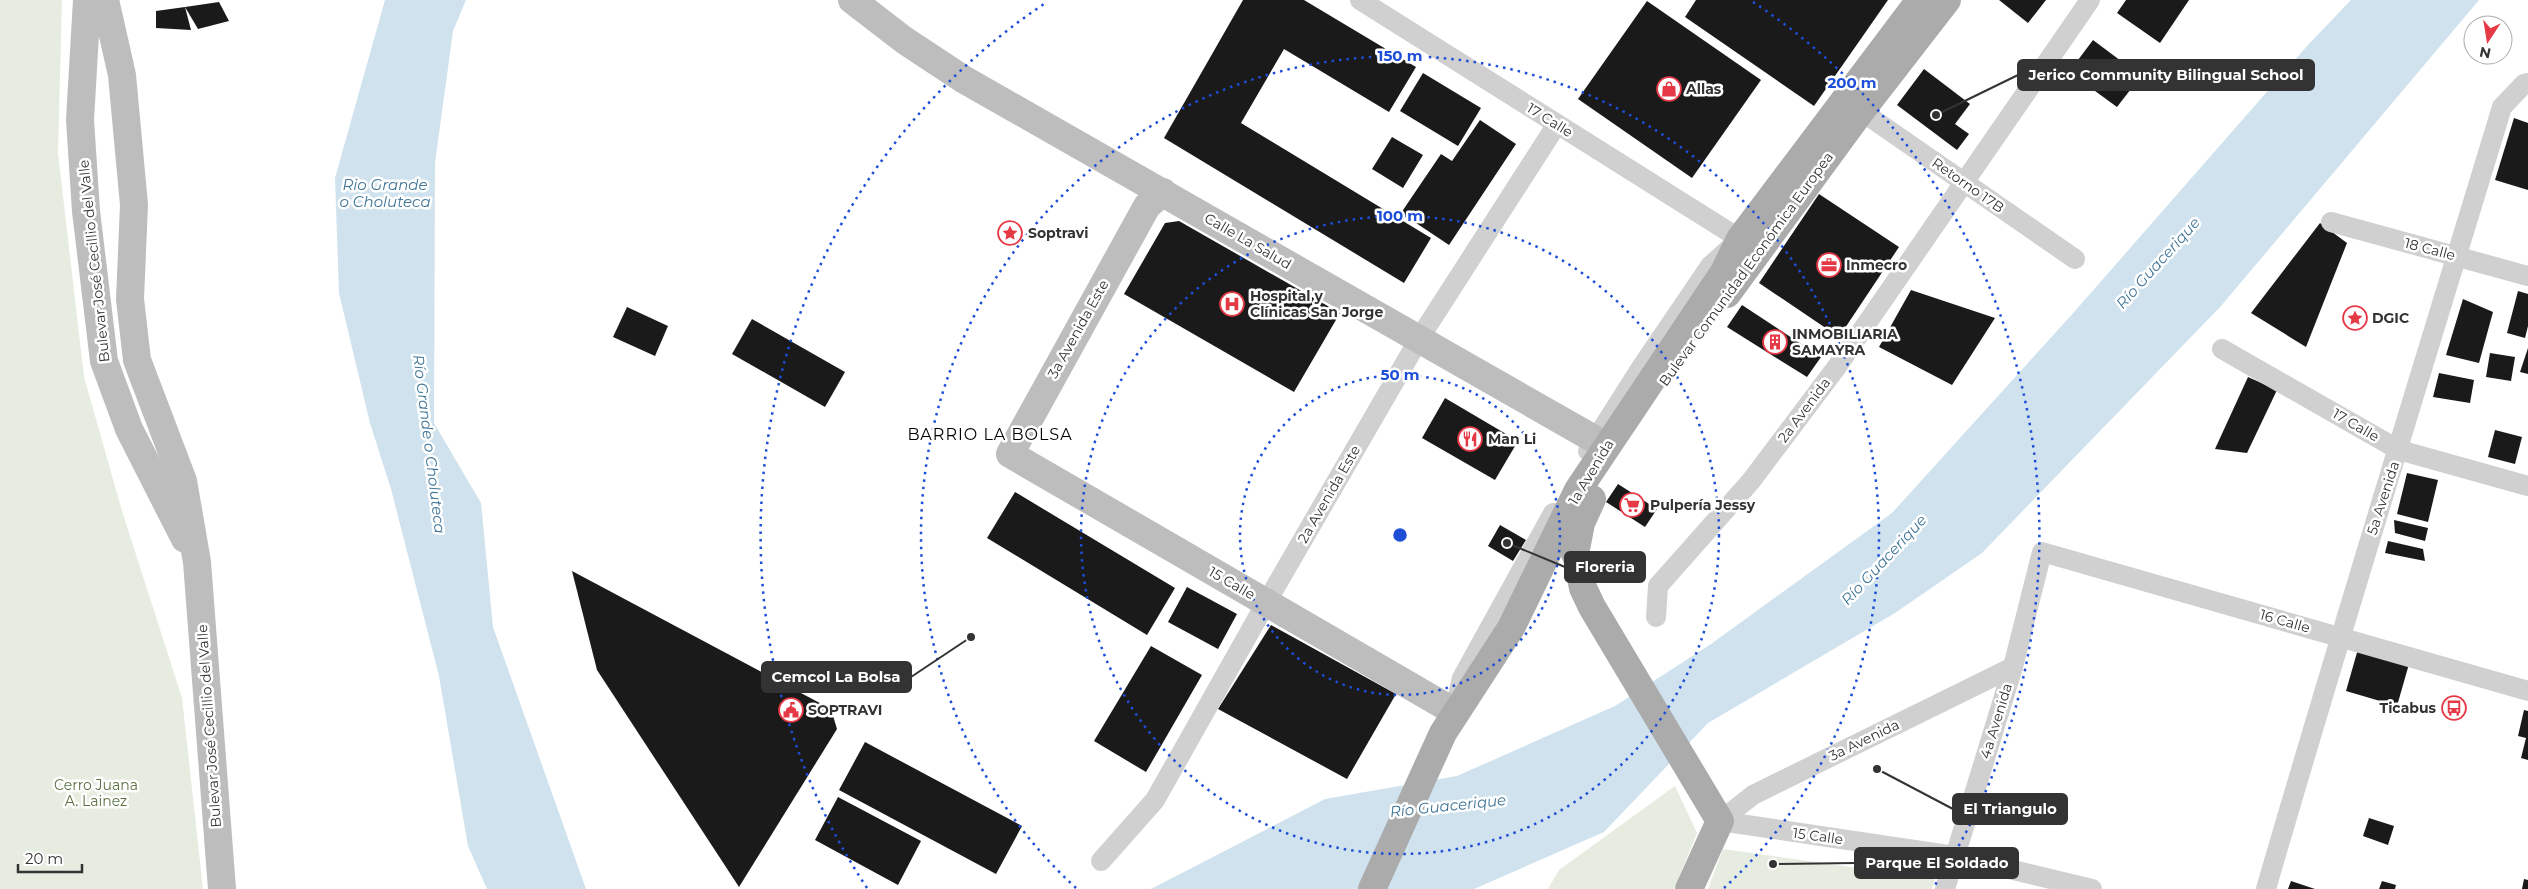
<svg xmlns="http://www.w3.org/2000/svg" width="2528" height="889" viewBox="0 0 2528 889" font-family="Montserrat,sans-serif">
  <rect width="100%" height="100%" fill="#fff"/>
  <g fill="#e6ecdf">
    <polygon points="0,0 62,0 58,153 84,377 122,511 182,698 203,889 0,889"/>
    <polygon points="1675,786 1697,833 1674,889 1548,889 1559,870"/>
    <polygon points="1723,849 1935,879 1932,889 1708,889"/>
  </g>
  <g fill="#cfe2ee">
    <polygon points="385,0 466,0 453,31 435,163 434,423 481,503 493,627 586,889 487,889 468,846 439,676 391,489 370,423 339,293 335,178"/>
    <polygon points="2351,0 2479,0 2221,306 1982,553 1895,613 1708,723 1604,832 1474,889 1151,889 1325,799 1457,776 1615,706 1711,644 1892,513 2075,311 2308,45"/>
  </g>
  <g fill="#1a1a1a">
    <polygon points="1243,0 1304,0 1416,67 1389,112 1284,49 1241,123 1431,238 1404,283 1164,138"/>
    <polygon points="1696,0 1888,0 1814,106 1685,17"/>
    <polygon points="1999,0 2046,0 2028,23"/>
    <polygon points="2126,0 2189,0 2160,43 2117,13"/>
    <polygon points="1647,1 1761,80 1692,178 1578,99"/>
    <polygon points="219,2 229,21 198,29 185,7"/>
    <polygon points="185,7 191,30 156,28 156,11"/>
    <polygon points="2093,40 2141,76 2117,107 2069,72"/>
    <polygon points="1924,69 1970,104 1955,124 1969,134 1957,150 1897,105"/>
    <polygon points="1423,73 1481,108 1458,146 1400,111"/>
    <polygon points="2514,118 2528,123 2528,190 2495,180"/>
    <polygon points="1480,120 1516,144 1449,245 1401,213 1441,154 1452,161"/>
    <polygon points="1392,137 1423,155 1403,188 1372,169"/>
    <polygon points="1819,194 1899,247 1839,337 1759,283"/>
    <polygon points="1179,221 1340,313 1294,392 1124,294 1165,223"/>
    <polygon points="2320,223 2347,243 2306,347 2251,313"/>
    <polygon points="1911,290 1995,318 1952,385 1879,347"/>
    <polygon points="2518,291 2528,294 2528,326 2525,338 2507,333"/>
    <polygon points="2463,299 2493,312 2479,363 2446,355"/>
    <polygon points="1742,305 1821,357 1807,377 1727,327"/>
    <polygon points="627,307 668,326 655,356 613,337"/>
    <polygon points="752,319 845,372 825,407 732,354"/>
    <polygon points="2528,348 2528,374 2520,372"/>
    <polygon points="2490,353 2515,357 2511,381 2486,377"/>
    <polygon points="2439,373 2474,380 2470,403 2433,397"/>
    <polygon points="2248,377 2277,390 2247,453 2215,449"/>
    <polygon points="1445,398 1518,441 1495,480 1422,438"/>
    <polygon points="2495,430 2522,437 2515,464 2488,457"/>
    <polygon points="2407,473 2438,480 2428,522 2397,514"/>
    <polygon points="1618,484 1657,509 1645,527 1606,502"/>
    <polygon points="1015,492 1175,588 1147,635 987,538"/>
    <polygon points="2394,520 2428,528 2425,541 2395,533"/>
    <polygon points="1500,525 1526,540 1513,561 1488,546"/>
    <polygon points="2388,541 2423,549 2425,561 2385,553"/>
    <polygon points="572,571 831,709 837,729 739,887 597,670"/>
    <polygon points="1187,587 1237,614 1218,649 1168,622"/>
    <polygon points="1271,625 1396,694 1347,779 1218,709"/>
    <polygon points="1151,646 1202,675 1146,772 1094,741"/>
    <polygon points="2358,649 2409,664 2397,706 2346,691"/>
    <polygon points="2524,710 2528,711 2528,760 2521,758 2526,738 2518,736"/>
    <polygon points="865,742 1022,826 996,874 839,790"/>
    <polygon points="838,797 921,841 898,885 815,840"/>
    <polygon points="2369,818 2394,826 2388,845 2363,836"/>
    <polygon points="2524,879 2528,880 2528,889 2522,889"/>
    <polygon points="2291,881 2315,889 2288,889"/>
    <polygon points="2382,881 2396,885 2395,889 2379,889"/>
  </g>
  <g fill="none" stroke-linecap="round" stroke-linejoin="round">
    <g stroke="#d0d0d0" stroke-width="20">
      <polyline points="1360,0 1740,239 1710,266 1642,366 1588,451"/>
      <polyline points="1861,111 2075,259"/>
      <polyline points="2331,222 2528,276"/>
      <polyline points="2222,349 2399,450 2528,486"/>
      <polyline points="1656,617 1658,586 1751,481 1836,368 2090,0"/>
      <polyline points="1456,705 1462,678 1553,513"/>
      <polyline points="1720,821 1955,856 2092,889"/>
      <polyline points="1720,821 1753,795 2013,667"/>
      <polyline points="1101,861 1155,800 1266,603 1419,339 1557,124"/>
      <polyline points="1945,889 2013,667 2042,552 2528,691"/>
      <path d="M2266,889C2342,627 2423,367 2502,107L2524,84L2528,83"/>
    </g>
    <g stroke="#bdbdbd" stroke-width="28">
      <polyline points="87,0 80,120 86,211 104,361 129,429 185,539"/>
      <polyline points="105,0 122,75 134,205 130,299 137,360 183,481 197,562 222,889"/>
      <polyline points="852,0 904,40 963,79 1594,439"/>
      <polyline points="1163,192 1147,206 1010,454 1455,712"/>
    </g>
    <g stroke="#ababab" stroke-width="28">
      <polyline points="1727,294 1861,111 1947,0"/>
      <polyline points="1573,538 1583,588 1592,607 1720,821 1689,889"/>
      <polyline points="1575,554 1581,523 1592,499"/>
      <polyline points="1372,889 1443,733 1511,628 1578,490 1724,272 1740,239 1920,0"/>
    </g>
  </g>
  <g fill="none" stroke="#1d4ed8" stroke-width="2.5" stroke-dasharray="2.5 5">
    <circle cx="1400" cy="535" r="160"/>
    <circle cx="1400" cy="535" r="319"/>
    <path d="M1076 888A479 479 0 1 1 1724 888"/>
    <path d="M867 888A639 639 0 0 1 1047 2M1753 2A639 639 0 0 1 1933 888"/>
  </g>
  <defs>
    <g id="shop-ring" transform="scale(1.25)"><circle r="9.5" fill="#fff" stroke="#e63946" stroke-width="1.5"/><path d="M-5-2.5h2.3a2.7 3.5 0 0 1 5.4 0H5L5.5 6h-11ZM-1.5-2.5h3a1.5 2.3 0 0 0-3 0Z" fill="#e63946"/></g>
    <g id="sight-ring" transform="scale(1.25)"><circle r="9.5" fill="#fff" stroke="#e63946" stroke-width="1.5"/><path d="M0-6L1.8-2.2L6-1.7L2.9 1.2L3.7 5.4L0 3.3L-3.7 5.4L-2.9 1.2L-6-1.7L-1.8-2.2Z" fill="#e63946"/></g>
    <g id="office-ring" transform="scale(1.25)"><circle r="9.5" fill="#fff" stroke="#e63946" stroke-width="1.5"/><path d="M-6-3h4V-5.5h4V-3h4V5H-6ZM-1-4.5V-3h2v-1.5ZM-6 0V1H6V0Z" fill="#e63946"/></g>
    <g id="hospital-ring" transform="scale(1.25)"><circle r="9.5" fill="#fff" stroke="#e63946" stroke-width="1.5"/><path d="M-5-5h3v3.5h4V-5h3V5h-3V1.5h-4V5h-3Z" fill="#e63946"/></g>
    <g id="building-ring" transform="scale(1.25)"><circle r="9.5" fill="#fff" stroke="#e63946" stroke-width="1.5"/><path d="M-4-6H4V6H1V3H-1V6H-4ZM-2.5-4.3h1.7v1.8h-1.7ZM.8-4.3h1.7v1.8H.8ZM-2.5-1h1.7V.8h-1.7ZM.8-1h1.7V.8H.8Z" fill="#e63946"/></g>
    <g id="restaurant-ring" transform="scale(1.25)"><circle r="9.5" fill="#fff" stroke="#e63946" stroke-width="1.5"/><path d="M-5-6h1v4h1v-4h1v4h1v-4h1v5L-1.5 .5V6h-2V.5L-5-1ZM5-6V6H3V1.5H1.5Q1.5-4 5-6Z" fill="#e63946"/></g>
    <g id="supermarket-ring" transform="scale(1.25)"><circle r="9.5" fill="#fff" stroke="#e63946" stroke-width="1.5"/><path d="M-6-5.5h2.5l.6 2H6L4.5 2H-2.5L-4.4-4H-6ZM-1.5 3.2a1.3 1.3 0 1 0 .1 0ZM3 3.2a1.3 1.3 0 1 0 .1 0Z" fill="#e63946"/></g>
    <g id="bus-ring" transform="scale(1.25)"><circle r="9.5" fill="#fff" stroke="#e63946" stroke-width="1.5"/><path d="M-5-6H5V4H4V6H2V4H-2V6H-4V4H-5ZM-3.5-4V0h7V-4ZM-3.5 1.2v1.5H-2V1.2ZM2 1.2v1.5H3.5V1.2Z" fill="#e63946"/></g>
    <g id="civic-ring" transform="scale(1.25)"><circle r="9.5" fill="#fff" stroke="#e63946" stroke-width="1.5"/><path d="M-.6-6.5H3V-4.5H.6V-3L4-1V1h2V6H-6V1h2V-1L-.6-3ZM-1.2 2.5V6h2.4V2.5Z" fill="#e63946"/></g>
  </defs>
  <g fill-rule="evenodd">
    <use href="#shop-ring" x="1669" y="89"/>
    <use href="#sight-ring" x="1010" y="233"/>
    <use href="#office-ring" x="1829" y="265"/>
    <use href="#hospital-ring" x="1232" y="304"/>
    <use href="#sight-ring" x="2355" y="318"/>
    <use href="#building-ring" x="1775" y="342"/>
    <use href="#restaurant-ring" x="1470" y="439"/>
    <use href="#supermarket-ring" x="1632" y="505"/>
    <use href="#bus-ring" x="2454" y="708"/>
    <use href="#civic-ring" x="791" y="710"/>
  </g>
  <g text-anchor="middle" stroke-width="5" stroke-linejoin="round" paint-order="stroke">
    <g font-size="14" font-weight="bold" fill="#333" stroke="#fff" text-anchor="start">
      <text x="1686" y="94">Allas</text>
      <text x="1028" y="238">Soptravi</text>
      <text x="1846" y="270">Inmecro</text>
      <text x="1250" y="301">Hospital y<tspan x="1250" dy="16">Clínicas San Jorge</tspan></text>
      <text x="2372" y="323">DGIC</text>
      <text x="1792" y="339">INMOBILIARIA<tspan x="1792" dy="16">SAMAYRA</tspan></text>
      <text x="1488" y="444">Man Li</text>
      <text x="1650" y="510">Pulpería Jessy</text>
      <text x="2436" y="713" text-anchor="end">Ticabus</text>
      <text x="808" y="715">SOPTRAVI</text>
    </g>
    <g font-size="14" fill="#333" stroke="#fff">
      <text transform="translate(1550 120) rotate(32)" y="5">17 Calle</text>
      <text transform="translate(1968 185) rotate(35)" y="5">Retorno 17B</text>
      <text transform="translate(1248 241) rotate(30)" y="5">Calle La Salud</text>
      <text transform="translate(2430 249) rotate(15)" y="5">18 Calle</text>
      <text transform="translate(94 261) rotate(-96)" y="5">Bulevar José Cecillio del Valle</text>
      <text transform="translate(1746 269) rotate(-54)" y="5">Bulevar Comunidad Económica Europea</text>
      <text transform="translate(1078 329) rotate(-61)" y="5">3a Avenida Este</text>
      <text transform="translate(1804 410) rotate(-53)" y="5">2a Avenida</text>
      <text transform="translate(2356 425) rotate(30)" y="5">17 Calle</text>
      <text transform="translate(1591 472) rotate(-59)" y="5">1a Avenida</text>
      <text transform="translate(1329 494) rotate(-60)" y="5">2a Avenida Este</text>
      <text transform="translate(2383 498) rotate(-72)" y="5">5a Avenida</text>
      <text transform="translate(1232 583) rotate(30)" y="5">15 Calle</text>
      <text transform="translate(2285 621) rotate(16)" y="5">16 Calle</text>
      <text transform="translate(1996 721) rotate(-73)" y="5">4a Avenida</text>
      <text transform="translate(209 726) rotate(-94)" y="5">Bulevar José Cecillio del Valle</text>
      <text transform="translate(1864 740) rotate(-26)" y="5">3a Avenida</text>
      <text transform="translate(1818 836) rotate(8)" y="5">15 Calle</text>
    </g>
    <g font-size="14" fill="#56703f" stroke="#fff">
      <text x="96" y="790">Cerro Juana<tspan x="96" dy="16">A. Lainez</tspan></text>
    </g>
    <g font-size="15" font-style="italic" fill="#3f7597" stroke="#fff">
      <text x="385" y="190">Rio Grande<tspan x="385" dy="17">o Choluteca</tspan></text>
      <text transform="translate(2158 263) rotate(-48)" y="5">Río Guacerique</text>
      <text transform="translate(429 444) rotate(83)" y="5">Río Grande o Choluteca</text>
      <text transform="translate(1884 560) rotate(-47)" y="5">Río Guacerique</text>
      <text transform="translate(1448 806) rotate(-6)" y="5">Río Guacerique</text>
    </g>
    <g font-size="16" letter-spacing="1" fill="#000" stroke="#fff">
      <text x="990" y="440">BARRIO LA BOLSA</text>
    </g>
  </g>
  <circle cx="1400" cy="535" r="8" fill="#1d4ed8" stroke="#fff" stroke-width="2.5"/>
  <g font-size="15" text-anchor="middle" font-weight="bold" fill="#1d4ed8" stroke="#fff" stroke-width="5" stroke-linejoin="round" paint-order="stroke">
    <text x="1400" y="61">150 m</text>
    <text x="1852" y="88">200 m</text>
    <text x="1400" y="221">100 m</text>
    <text x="1400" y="380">50 m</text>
  </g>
  <path fill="none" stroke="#333" stroke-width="2" d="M1936 115L2018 75M1507 543L1565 567M971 637L911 677M1877 769L1953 809M1773 864L1855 863"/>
  <g fill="#333" stroke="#fff" stroke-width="2">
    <circle cx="1936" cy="115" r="5"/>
    <circle cx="1507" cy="543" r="5"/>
    <circle cx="971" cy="637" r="5"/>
    <circle cx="1877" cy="769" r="5"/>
    <circle cx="1773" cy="864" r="5"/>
  </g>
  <g fill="#333" stroke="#333" stroke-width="2">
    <rect x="2018" y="60" width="296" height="30" rx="5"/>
    <rect x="1565" y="552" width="80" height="30" rx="5"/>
    <rect x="762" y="662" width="149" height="30" rx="5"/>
    <rect x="1953" y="794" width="114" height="30" rx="5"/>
    <rect x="1855" y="848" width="163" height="30" rx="5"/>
  </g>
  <g font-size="15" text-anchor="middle" font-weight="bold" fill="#fff">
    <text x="2166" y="80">Jerico Community Bilingual School</text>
    <text x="1605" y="572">Floreria</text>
    <text x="836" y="682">Cemcol La Bolsa</text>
    <text x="2010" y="814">El Triangulo</text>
    <text x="1937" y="868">Parque El Soldado</text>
  </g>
  <g transform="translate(2488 40) rotate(192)"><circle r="24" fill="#ffffff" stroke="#adadad"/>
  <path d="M0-4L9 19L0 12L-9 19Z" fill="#e63946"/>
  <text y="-8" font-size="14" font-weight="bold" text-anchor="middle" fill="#333333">N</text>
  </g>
  <path d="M18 864v8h64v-8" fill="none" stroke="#333333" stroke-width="2.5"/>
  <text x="25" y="864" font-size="15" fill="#333333" stroke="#ffffff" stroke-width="4" paint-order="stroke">20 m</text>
</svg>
